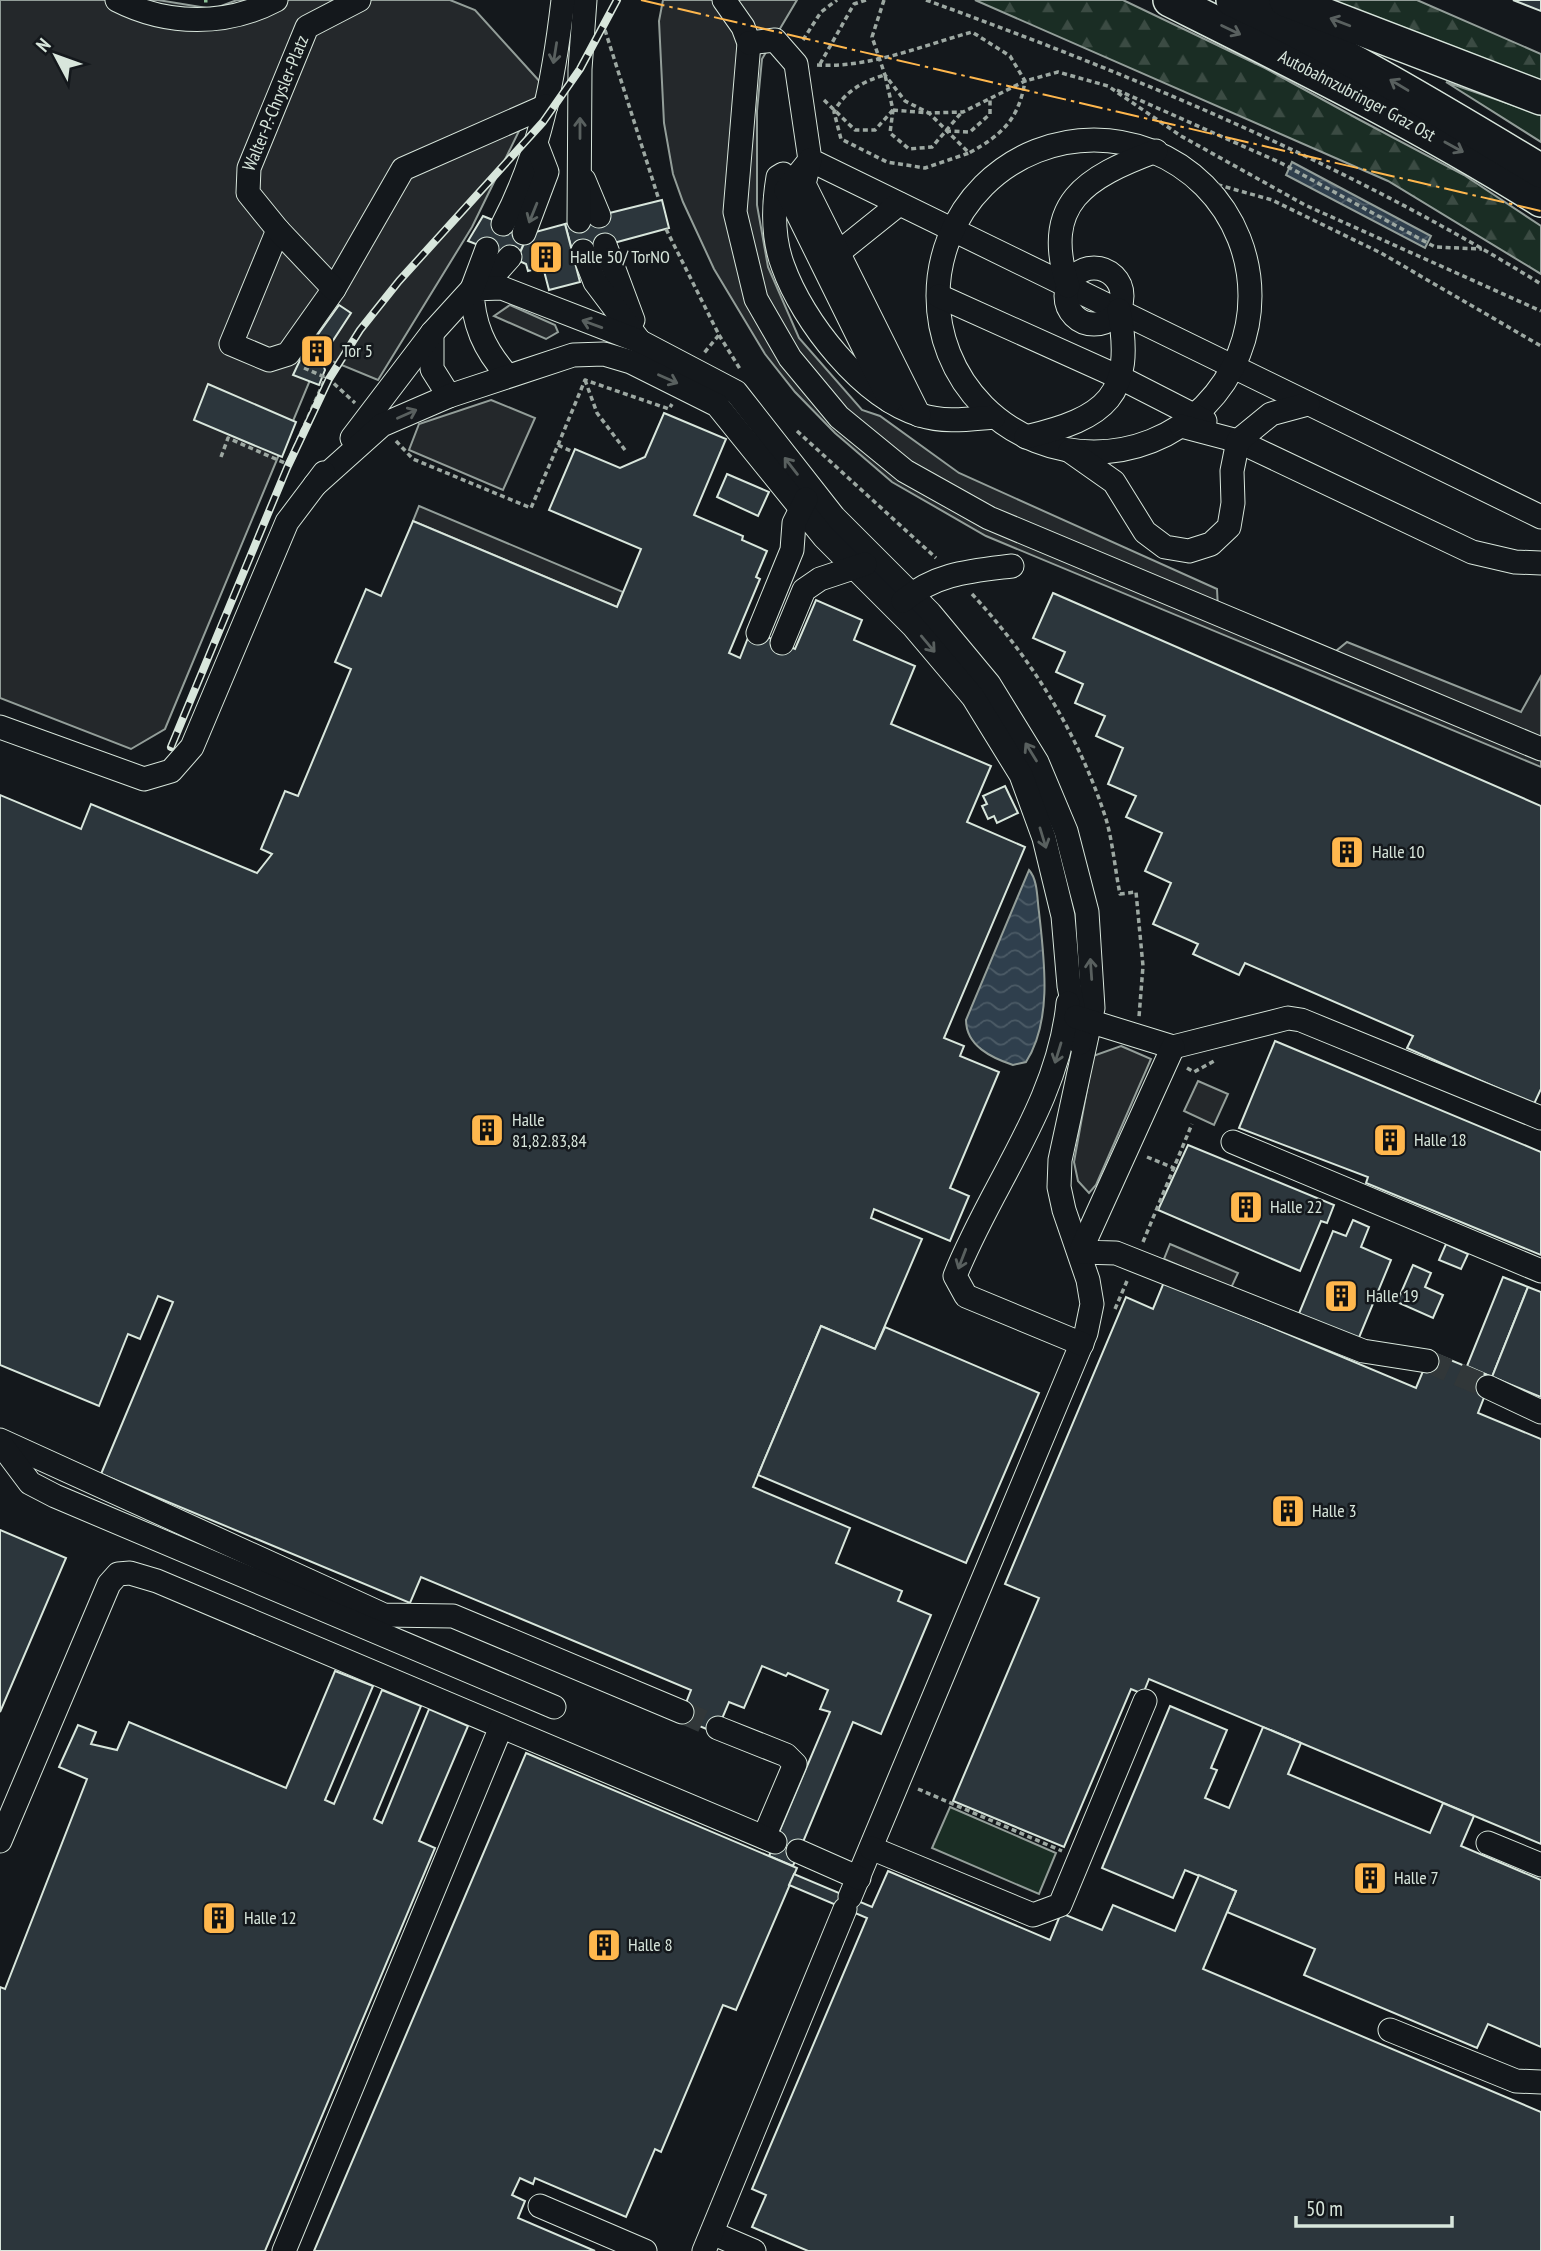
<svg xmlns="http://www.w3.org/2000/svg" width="1541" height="2251" viewBox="0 0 1541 2251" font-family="'PT Sans Narrow',sans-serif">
  <defs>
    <pattern id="forest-firs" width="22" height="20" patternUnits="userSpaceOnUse" patternTransform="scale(1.75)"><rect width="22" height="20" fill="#1a2d24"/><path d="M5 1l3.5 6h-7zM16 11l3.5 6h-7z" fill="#3b4b43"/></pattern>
    <pattern id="water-waves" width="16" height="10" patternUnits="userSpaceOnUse" patternTransform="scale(1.75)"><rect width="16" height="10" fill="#2f3f4d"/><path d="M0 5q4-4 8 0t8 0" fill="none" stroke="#4c5b66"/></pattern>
  </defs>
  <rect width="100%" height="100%" fill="#14181c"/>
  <g fill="#1a2d24" stroke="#939e99" stroke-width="2">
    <polygon points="1446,82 1541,115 1541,142"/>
    <polygon points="950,1807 1056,1853 1039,1894 932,1848"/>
  </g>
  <g fill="url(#forest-firs)" stroke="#939e99" stroke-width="2">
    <polygon points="975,0 1123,0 1265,68 1360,120 1464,175 1541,226 1541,274 1388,181"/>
    <polygon points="1331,0 1417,0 1541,54 1541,83"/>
  </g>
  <g fill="#24282b" stroke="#939e99" stroke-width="2">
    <polygon points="0,0 158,0 213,9 237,0 450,0 475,10 542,84 472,227 378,380 320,356 165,729 131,749 0,698"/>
    <polygon points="663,0 797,0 762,59 757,111 757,205 768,267 799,338 862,410 880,416 959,473 1217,589 1218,609 1331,655 1347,642 1521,712 1541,676 1541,767 986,536 892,482 835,433 795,392 765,354 714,269 683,202 673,174 664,123 659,21"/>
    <polygon points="510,305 555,325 558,332 546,339 494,316"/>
    <polygon points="491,400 535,418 503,490 409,450 419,424"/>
    <polygon points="419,506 623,592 617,607 413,521"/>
    <polygon points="1121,1046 1151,1059 1096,1185 1089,1193 1078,1181 1074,1162 1093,1056"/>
    <polygon points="1198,1081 1228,1094 1214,1125 1184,1111"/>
    <polygon points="1170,1244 1238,1273 1231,1288 1164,1259"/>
  </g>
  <g fill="url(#water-waves)" stroke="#939e99" stroke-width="2">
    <polygon points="1292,162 1431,236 1425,248 1286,175"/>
    <path d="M1029,870C1038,880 1037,899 1039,912C1044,958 1053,1020 1026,1062L1013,1065C992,1058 966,1046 966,1020Z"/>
  </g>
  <g fill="#2c363c" stroke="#d8e6dc" stroke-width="2">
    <polygon points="1513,0 1541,0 1541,11"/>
    <polygon points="662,200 669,228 573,254 565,224"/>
    <polygon points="483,216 528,234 517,260 468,241"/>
    <polygon points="565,224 580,282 549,290 543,267 528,271 526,264 517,260 528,234"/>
    <polygon points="339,305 351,313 321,359 325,370 319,385 293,375 301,358"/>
    <polygon points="208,384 296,422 282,457 194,420"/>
    <polygon points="664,413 726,439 694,515 743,536 742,540 767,551 756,577 760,579 729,653 740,658 751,630 795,649 816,600 862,620 854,640 915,666 891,724 991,766 967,822 1025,847 944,1038 964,1046 960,1056 999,1072 950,1188 969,1196 950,1241 874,1209 871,1218 922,1239 875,1349 821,1326 753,1487 850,1528 836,1563 902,1591 898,1601 931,1615 881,1734 853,1722 793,1866 769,1856 830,1712 820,1709 828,1690 788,1673 786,1676 762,1666 744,1708 729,1702 716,1733 680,1718 691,1690 421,1577 410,1603 101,1474 173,1302 158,1296 140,1339 128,1334 99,1406 0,1365 0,795 81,829 91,804 257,873 272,854 261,849 285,791 298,796 351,669 335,662 366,589 381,596 413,521 617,607 641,549 549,510 575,449 620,468 645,457"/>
    <polygon points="727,474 769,492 758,516 717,497"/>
    <polygon points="1053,593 1541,806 1541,1089 1534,1104 1407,1048 1413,1036 1245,963 1239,975 1193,954 1198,944 1153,924 1171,883 1145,871 1162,833 1126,817 1136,796 1108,784 1123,748 1096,736 1105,716 1075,703 1083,684 1056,672 1065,652 1033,638"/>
    <polygon points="1005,786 1018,813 997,823 994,816 988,819 982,806 987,804 983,796"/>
    <polygon points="1275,1041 1541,1152 1541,1255 1366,1183 1368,1177 1239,1128"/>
    <polygon points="1188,1145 1334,1205 1327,1223 1321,1221 1300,1271 1158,1210"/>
    <polygon points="1353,1220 1369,1227 1361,1247 1391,1260 1358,1340 1298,1316 1333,1231 1346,1236"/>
    <polygon points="1446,1244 1468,1254 1461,1269 1439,1260"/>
    <polygon points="1413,1265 1431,1273 1425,1287 1443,1295 1433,1318 1397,1302"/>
    <polygon points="1503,1277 1528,1287 1492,1377 1467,1366"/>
    <polygon points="1164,1282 1416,1388 1431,1352 1492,1377 1478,1413 1541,1439 1541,1844 1149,1679 1143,1694 1131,1689 1064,1847 953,1801 1039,1598 1005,1584 1126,1297 1153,1309"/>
    <polygon points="1528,1287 1541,1292 1541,1397 1492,1377"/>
    <polygon points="821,1326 875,1349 885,1327 1039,1393 966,1563 758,1475"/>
    <polygon points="0,1530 66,1558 0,1712"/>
    <polygon points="335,1671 373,1686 325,1800 334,1804 382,1690 421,1706 374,1819 382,1823 429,1709 468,1726 419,1841 435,1848 265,2251 0,2251 0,1987 5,1989 87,1779 59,1767 78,1725 96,1732 91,1744 117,1750 129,1722 286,1788"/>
    <polygon points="1170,1706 1227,1730 1211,1768 1217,1770 1205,1798 1229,1808 1263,1727 1301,1743 1288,1774 1430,1833 1443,1803 1474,1816 1461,1846 1541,1880 1541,2047 1488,2024 1477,2048 1304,1975 1315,1949 1227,1912 1236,1891 1185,1870 1173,1898 1102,1868"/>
    <polygon points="526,1753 797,1868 736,2010 723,2005 661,2152 655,2149 626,2217 535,2178 533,2184 520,2178 512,2195 525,2201 518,2218 595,2251 314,2251"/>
    <polygon points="888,1871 1050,1940 1061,1913 1102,1930 1113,1905 1175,1931 1199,1875 1236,1891 1203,1969 1541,2112 1541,2251 808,2251 752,2227 766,2195 752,2189 867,1918 789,1885 794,1874 872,1907"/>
  </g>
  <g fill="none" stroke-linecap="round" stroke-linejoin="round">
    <g stroke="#313739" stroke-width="23" stroke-dasharray="23 11" stroke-linecap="butt">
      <polyline points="1427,1361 1488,1387"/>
      <polyline points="682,1712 718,1728"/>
    </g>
    <g stroke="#d8e6dc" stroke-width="25">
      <g id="minor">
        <path d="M117,0C168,26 227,26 276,0"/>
        <polyline points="724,0 743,27 749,43 735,212 756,299 790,358 839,417 905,471 989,518 1541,749"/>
        <polyline points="749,43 775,40 796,64 810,160 1541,517"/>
        <circle cx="1094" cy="296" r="156"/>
        <path d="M783,174L778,177C773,207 772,237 783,266C803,322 862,397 920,415C945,423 969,419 994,417"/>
        <polyline points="584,180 599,216"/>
        <polyline points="579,221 580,69 585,0"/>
        <path d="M503,224C540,154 554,78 563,0"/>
        <polyline points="278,230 231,344 269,360 288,354 334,289 403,169 546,106"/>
        <polyline points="524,233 547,172 537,146"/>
        <polyline points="605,245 633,320"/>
        <polyline points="583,251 595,282 641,343"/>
        <polyline points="828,261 899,204"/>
        <circle cx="1094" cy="296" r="28"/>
        <path d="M1068,286C1041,203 1086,177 1156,151"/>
        <path id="s1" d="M334,289L278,230L248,193L249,168L307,27L359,0"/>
        <polyline points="472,289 492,277 510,257"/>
        <polyline points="939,296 1121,378 1205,421"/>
        <polyline points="432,333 432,369 449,396"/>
        <path d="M507,375C484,349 473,324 472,289L502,288L641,342L736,392L834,517L930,613L989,684L1037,762L1066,831L1087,912L1093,1008L1060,1160L1059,1187L1064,1210L1088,1280L1092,1304L1086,1333L850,1897"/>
        <polyline points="890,401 786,190 810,160 804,184 919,415"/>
        <polyline points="1181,426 1238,441 1472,552 1515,562 1541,563"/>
        <path d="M1026,437C1106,418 1135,396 1119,310"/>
        <polyline points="352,438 432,333 472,289 487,249"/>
        <polyline points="1070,451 1114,482 1145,532 1165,547 1189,551 1211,544 1229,527 1233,503 1232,471 1238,441 1271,414 1308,404"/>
        <polyline points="315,485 382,425 449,396 573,355 604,354 631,362 717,405 824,537 913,626 973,697 1021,775 1044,838 1063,916 1069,986 1080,1043"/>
        <path d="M903,601C936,573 971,571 1012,566"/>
        <polyline points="758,633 792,550 794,523 806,499"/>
        <polyline points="782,643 804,590 820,579 865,564"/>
        <polyline points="0,727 144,779 171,771 192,747 287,522 324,473"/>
        <path d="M1068,1003C1058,1104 991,1185 955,1276L966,1296L1082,1344"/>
        <polyline points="1076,1017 1173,1047 1288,1018 1301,1020 1541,1118"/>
        <polyline points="1173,1047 1080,1252 1116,1253 1363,1351 1427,1361"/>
        <polyline points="1233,1142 1541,1271"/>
        <polyline points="1488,1387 1541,1412"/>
        <polyline points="0,1440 384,1615 453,1616 682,1712"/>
        <polyline points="0,1443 30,1483 55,1496 554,1707"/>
        <polyline points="718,1728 786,1755 795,1764 764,1837"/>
        <polyline points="0,1841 109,1584 118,1574 130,1573 157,1581 775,1842"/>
        <polyline points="1488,1843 1541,1865"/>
        <polyline points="871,1848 1033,1915 1060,1905 1145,1701"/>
        <polyline points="798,1851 859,1878"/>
        <polyline points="1390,2030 1516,2081 1541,2082"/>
        <polyline points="540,2206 645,2251"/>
        <polyline points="712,2233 754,2251"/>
        <polyline points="284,2251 501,1727"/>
        <polyline points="704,2251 845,1909"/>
      </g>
    </g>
    <g stroke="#d8e6dc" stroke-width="36">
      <g id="highway">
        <path id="s2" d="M1170,0C1296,63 1422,125 1541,200"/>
        <path d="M1233,0C1340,50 1440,110 1541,171"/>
        <polyline points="1286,0 1541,98"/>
      </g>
    </g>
    <g stroke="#9da8a2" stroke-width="3.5" stroke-dasharray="5 3.5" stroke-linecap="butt">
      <polyline points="884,0 872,37 885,75 905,101 929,113 963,112 1025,81 1058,72 1108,86 1181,136 1305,205 1541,311"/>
      <path d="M926,0C1138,77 1349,165 1541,284"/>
      <polyline points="605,30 659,200"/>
      <polyline points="803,40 821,12 837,0"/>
      <polyline points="820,64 854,4 866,0"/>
      <path d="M817,65C870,68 921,46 972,32L1010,56L1025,81C1019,119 1002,135 969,153"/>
      <polyline points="1117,90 1281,163 1435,247 1482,249"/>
      <polyline points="824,100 855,130 875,130 893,110"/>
      <path d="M893,110L929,113L969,153L925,168L887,162L841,139L834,112C844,92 863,81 885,75L893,110L890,133L909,149L932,147L962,112"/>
      <polyline points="946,131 970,132 990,114 990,100"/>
      <polyline points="1201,180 1272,200 1381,253 1541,346"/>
      <polyline points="666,229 719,335 704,353"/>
      <polyline points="719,335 740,369"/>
      <polyline points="304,368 329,379 355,403"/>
      <polyline points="585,380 597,413 625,450"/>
      <polyline points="797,431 936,558"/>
      <polyline points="396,441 413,459 531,508 558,445 573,452"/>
      <polyline points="558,445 585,380 669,409 672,404"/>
      <polyline points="221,457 228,438 287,464 326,377"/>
      <path d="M972,594C1032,659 1079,735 1106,819C1113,843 1115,870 1120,894L1136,892L1143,966L1139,1017"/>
      <polyline points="1187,1068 1194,1072 1214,1061"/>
      <polyline points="1147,1157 1174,1168"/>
      <polyline points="1143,1242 1192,1124"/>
      <polyline points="1115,1309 1127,1281"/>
      <polyline points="918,1789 1062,1851"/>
    </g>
    <use href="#minor" stroke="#14181c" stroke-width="23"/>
    <use href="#highway" stroke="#14181c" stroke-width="33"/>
    <g stroke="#d8e6dc" stroke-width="8">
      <polyline id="rail" points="171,747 287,468 329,379 360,330 399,281 543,122 580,69 617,0"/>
    </g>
    <use href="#rail" stroke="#14181c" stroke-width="5" stroke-dasharray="16" stroke-linecap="butt"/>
    <polyline stroke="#8ac095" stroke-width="5" stroke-dasharray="3.5 5" stroke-linecap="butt" points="204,0 211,0"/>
    <polyline stroke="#ffb74d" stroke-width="2" stroke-dasharray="24 5 3.5 5" stroke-linecap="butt" points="641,0 1541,211"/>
  </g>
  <defs><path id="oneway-shaft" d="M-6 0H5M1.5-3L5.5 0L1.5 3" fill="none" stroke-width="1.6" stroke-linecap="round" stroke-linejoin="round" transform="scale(1.75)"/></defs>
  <g stroke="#59605f">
    <use href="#oneway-shaft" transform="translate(1340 22) rotate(-159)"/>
    <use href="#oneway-shaft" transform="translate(1231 30) rotate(26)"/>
    <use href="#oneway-shaft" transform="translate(555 53) rotate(99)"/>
    <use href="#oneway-shaft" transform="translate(1399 85) rotate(-149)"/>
    <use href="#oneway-shaft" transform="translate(580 128) rotate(-90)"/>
    <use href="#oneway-shaft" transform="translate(1454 147) rotate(29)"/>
    <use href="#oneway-shaft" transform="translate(533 213) rotate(112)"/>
    <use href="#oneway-shaft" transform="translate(592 324) rotate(-160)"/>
    <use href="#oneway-shaft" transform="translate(668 379) rotate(24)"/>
    <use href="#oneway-shaft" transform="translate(407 414) rotate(-24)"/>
    <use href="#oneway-shaft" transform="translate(791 466) rotate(-128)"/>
    <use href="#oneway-shaft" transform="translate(928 644) rotate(50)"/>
    <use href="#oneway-shaft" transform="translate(1031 752) rotate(-122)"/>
    <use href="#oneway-shaft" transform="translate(1043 838) rotate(73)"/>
    <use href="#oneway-shaft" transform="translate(1091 969) rotate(-94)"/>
    <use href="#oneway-shaft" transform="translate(1058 1053) rotate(107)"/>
    <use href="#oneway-shaft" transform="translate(962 1259) rotate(111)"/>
  </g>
  <defs>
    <g id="building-square" transform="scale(1.75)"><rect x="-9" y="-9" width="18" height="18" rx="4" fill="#ffb74d" stroke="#14181c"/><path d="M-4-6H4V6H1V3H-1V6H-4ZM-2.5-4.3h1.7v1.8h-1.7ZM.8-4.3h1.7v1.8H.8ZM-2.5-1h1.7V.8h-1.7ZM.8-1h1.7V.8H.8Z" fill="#111"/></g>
  </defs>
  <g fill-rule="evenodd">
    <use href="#building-square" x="546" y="257"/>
    <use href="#building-square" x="317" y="351"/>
    <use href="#building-square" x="1347" y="852"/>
    <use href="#building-square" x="487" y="1130"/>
    <use href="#building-square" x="1390" y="1140"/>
    <use href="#building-square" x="1246" y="1207"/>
    <use href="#building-square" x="1341" y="1296"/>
    <use href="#building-square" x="1288" y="1511"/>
    <use href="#building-square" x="1370" y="1878"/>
    <use href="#building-square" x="219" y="1918"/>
    <use href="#building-square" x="604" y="1945"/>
  </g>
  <g text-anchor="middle" stroke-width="5" stroke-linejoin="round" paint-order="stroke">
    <g font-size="18" fill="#d8e6dc" stroke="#14181c">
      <text dy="6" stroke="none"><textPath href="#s2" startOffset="210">Autobahnzubringer Graz Ost</textPath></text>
      <text dy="6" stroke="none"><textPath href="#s1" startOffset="224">Walter-P.-Chrysler-Platz</textPath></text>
    </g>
    <g font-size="18" fill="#d8e6dc" stroke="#14181c" text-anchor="start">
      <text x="570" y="263">Halle 50/ TorNO</text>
      <text x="342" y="357">Tor 5</text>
      <text x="1372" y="858">Halle 10</text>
      <text x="512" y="1126">Halle<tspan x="512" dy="21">81,82.83,84</tspan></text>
      <text x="1414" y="1146">Halle 18</text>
      <text x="1270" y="1213">Halle 22</text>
      <text x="1366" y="1302">Halle 19</text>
      <text x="1312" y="1517">Halle 3</text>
      <text x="1394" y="1884">Halle 7</text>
      <text x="244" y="1924">Halle 12</text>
      <text x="628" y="1951">Halle 8</text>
    </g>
  </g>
  <g transform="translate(56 56) rotate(311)" stroke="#14181c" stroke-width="5" paint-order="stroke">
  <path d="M0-5L12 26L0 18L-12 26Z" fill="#d8e6dc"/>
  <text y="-10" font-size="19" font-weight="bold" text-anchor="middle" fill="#d8e6dc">N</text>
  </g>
  <path d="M1296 2216v10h156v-10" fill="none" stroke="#d8e6dc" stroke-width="3.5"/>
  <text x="1306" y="2216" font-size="21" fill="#d8e6dc" stroke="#14181c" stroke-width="5" paint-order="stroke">50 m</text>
</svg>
